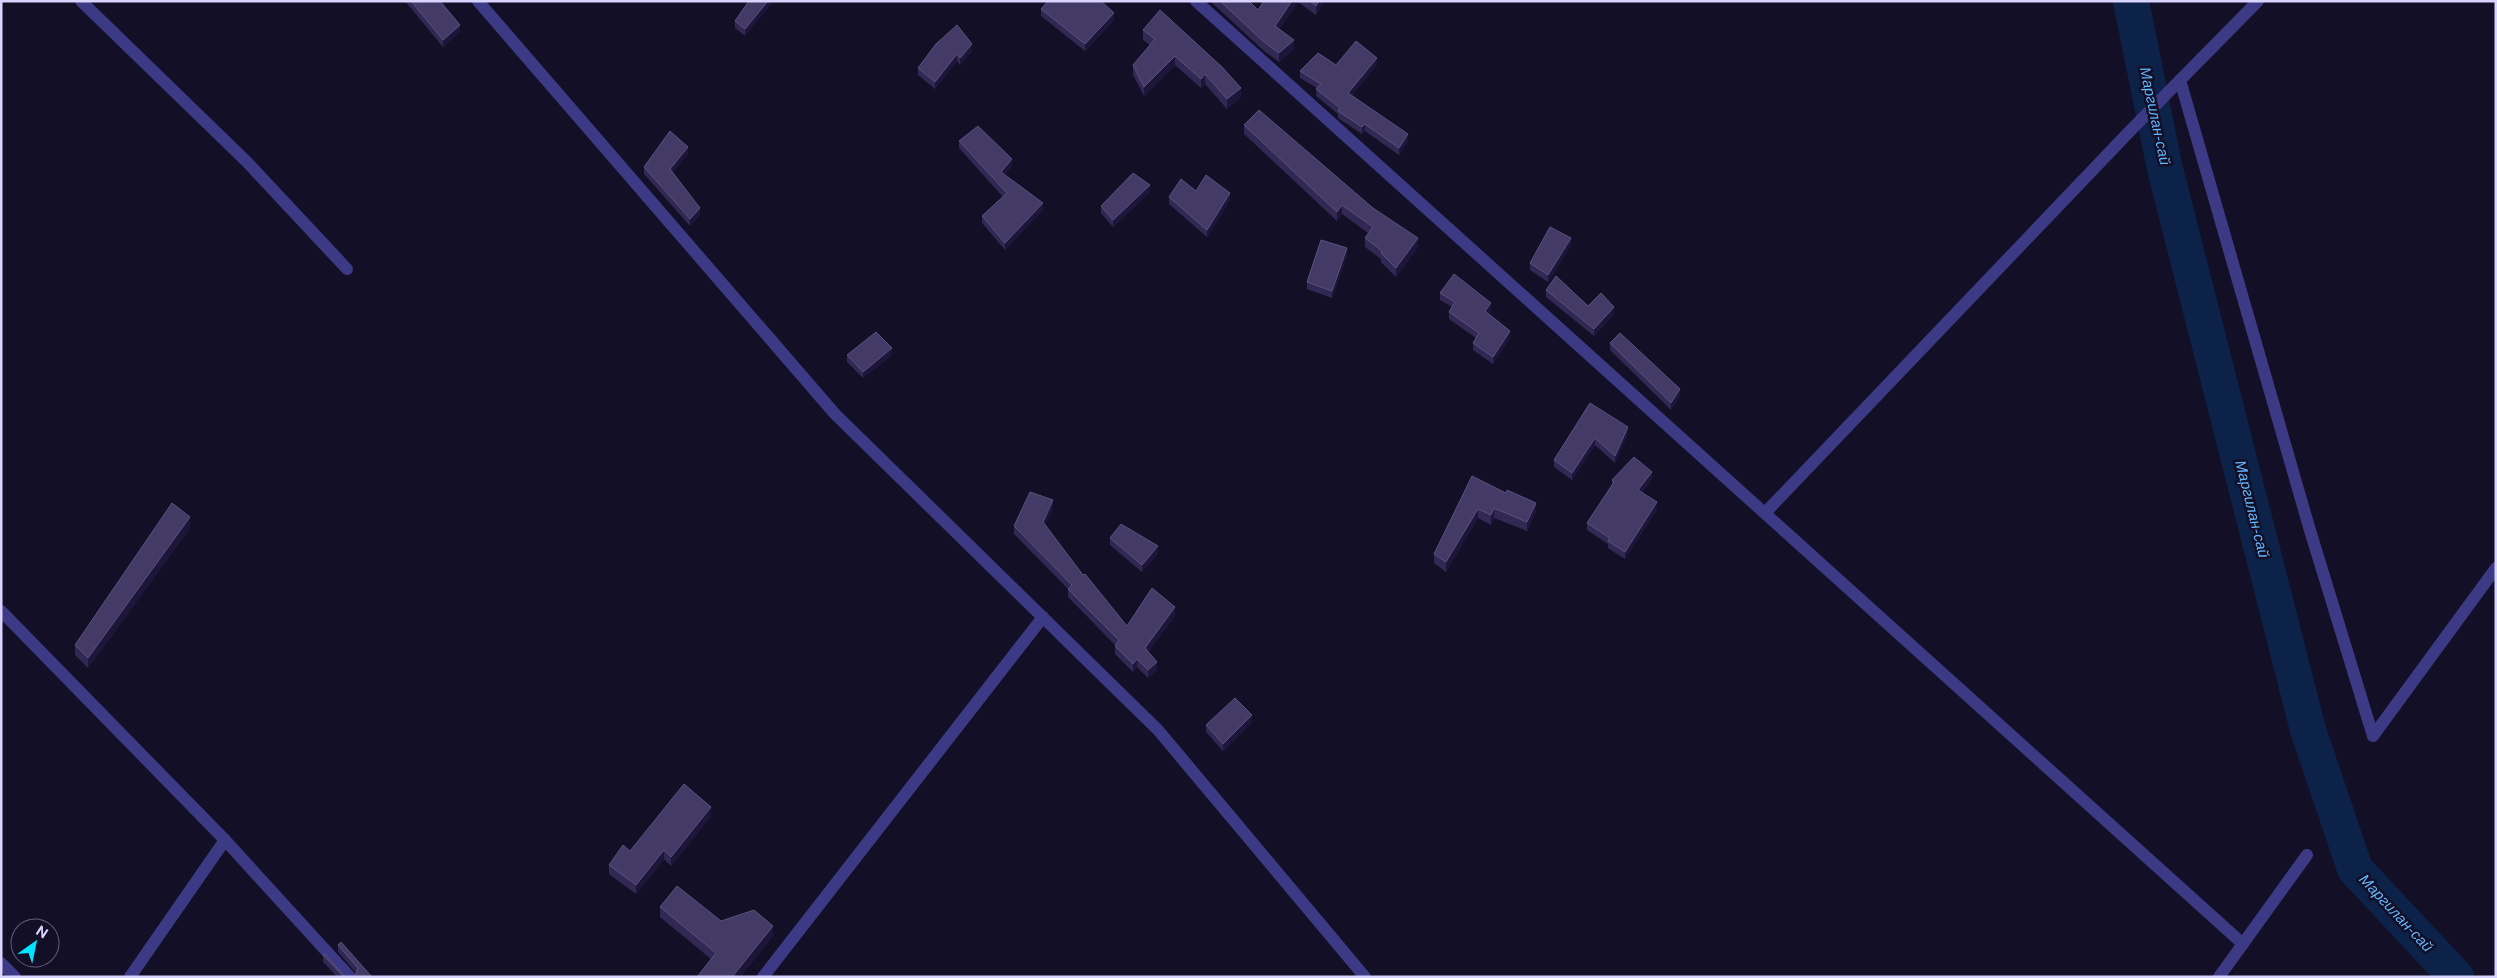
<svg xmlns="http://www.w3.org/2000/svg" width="2497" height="978" viewBox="0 0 2497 978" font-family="'Public Sans',sans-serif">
  <rect width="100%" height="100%" fill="#130f26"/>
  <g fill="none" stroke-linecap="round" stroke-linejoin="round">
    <polyline stroke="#0c2248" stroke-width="36" points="2131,1 2165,169 2308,730 2355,869 2456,977"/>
    <g stroke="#3d3a85" stroke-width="12">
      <polyline points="81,1 247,162 347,269"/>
      <polyline points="478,1 835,414 1158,730 1365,977"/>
      <polyline points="1196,1 2243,944"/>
      <polyline points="2180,80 2309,527 2373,736"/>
      <polyline points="1765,513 2128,133 2258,1"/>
      <polyline points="1,611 225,840"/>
      <polyline points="2373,736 2496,568"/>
      <polyline points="1,963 15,977"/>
      <polyline points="130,977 225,840 350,977"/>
      <polyline points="763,977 1043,617"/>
      <polyline points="2219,977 2307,855"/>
    </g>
  </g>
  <g fill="#312854">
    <polygon points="405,1 440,1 460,32 443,47"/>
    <polygon points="749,1 745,36 735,28 735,21"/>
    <polygon points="1210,1 1249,1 1258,10 1264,1 1324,1 1316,15 1298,2 1279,29 1294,49 1279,62 1264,51"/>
    <polygon points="1041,9 1114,20 1085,51 1041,16"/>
    <polygon points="1143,30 1241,97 1227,109 1205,84 1201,88 1175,65 1144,96 1133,75 1133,65 1150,45 1143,40"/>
    <polygon points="936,44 972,51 960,65 957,61 935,89 918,75 918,68"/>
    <polygon points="1336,65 1377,65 1352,95 1408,141 1399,155 1365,131 1362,134 1338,118 1338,114 1316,96 1317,88 1300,78 1300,71"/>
    <polygon points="1244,125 1418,247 1396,277 1381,262 1381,259 1365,247 1365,238 1368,233 1342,214 1337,221 1244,134"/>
    <polygon points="959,141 1012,166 1004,175 1043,210 1005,250 982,223 982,216 1003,197 959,148"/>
    <polygon points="688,154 672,172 700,215 690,226 644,174 644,167"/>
    <polygon points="1196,191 1230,200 1207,237 1169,204 1169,197"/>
    <polygon points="1150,192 1113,227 1101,213 1101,206"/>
    <polygon points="1571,245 1548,282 1530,270 1530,263"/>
    <polygon points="1347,255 1332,298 1307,289 1307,282"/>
    <polygon points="1546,290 1588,306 1614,314 1594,336 1546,297"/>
    <polygon points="1440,293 1491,310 1488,314 1510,338 1493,364 1473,350 1473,343 1476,338 1449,319 1449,312 1452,307 1440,300"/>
    <polygon points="1610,343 1680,396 1671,410 1610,350"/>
    <polygon points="847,355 892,355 863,378 847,362"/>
    <polygon points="1590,403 1628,434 1615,463 1595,445 1572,480 1554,467 1554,460"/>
    <polygon points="1472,476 1536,512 1527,531 1494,518 1491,525 1478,518 1446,572 1434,563 1434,554"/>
    <polygon points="1652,479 1642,492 1657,509 1625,559 1608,548 1608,544 1587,530 1587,523 1612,485 1612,480"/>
    <polygon points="1053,508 1045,525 1083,575 1127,626 1175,616 1148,652 1157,671 1148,678 1137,667 1133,672 1115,654 1115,645 1068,597 1068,589 1014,534 1014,526"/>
    <polygon points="190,528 88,668 75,655 75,645"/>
    <polygon points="1110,538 1158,553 1142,572 1110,545"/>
    <polygon points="1252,722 1223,751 1206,732 1206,725"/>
    <polygon points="711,816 671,866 664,859 636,894 609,874 609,865 630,851"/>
    <polygon points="660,907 721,921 773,936 740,977 697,977 711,959 660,917"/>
    <polygon points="338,945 372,977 355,976 356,973 338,952"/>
    <polygon points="323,955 344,976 346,977 337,977 323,962"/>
  </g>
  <g fill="#1d163a">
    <polygon points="768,1 774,1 745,36 745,29"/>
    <polygon points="1292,1 1298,1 1298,2 1275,35 1275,26"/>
    <polygon points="1319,1 1324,1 1316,15 1316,6"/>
    <polygon points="1114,13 1114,20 1085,51 1085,44"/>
    <polygon points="460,25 460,32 443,47 443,40"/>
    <polygon points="1294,40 1294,49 1279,62 1279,53"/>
    <polygon points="972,44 972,51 960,65 960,58"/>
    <polygon points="957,54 957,61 935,89 935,82"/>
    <polygon points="1175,56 1175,65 1144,96 1144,87"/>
    <polygon points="1377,58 1377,65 1348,100 1348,93"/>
    <polygon points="1205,74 1205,84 1201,88 1201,79"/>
    <polygon points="1241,88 1241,97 1227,109 1227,99"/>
    <polygon points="1365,124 1365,131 1362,134 1362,127"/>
    <polygon points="1408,134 1408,141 1399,155 1399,148"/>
    <polygon points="688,147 688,154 670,176 670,169"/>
    <polygon points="1012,159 1012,166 1001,179 1001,172"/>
    <polygon points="1150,185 1150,192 1113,227 1113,220"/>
    <polygon points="1230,193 1230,200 1207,237 1207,230"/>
    <polygon points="1043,203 1043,210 1005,250 1005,243"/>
    <polygon points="1342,205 1342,214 1337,221 1337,212"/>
    <polygon points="700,208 700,215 690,226 690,219"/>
    <polygon points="1418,238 1418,247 1396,277 1396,268"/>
    <polygon points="1571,238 1571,245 1548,282 1548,275"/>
    <polygon points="1347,248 1347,255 1332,298 1332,291"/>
    <polygon points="1491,303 1491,310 1485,318 1485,311"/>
    <polygon points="1614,307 1614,314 1594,336 1594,329"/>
    <polygon points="1510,331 1510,338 1493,364 1493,357"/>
    <polygon points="892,348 892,355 863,378 863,372"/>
    <polygon points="1680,389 1680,396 1671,410 1671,403"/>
    <polygon points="1628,427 1628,434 1615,463 1615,456"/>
    <polygon points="1595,438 1595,445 1572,480 1572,473"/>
    <polygon points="1652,472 1652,479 1638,496 1638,490"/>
    <polygon points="1053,500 1053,508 1043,530 1043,522"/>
    <polygon points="1657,502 1657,509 1625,559 1625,552"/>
    <polygon points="1536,503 1536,512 1527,531 1527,522"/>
    <polygon points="1494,508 1494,518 1491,525 1491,515"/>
    <polygon points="1478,509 1478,518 1446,572 1446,562"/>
    <polygon points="190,517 190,528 88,668 88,658"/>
    <polygon points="1158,546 1158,553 1142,572 1142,565"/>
    <polygon points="1175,607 1175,616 1145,656 1145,648"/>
    <polygon points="1137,659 1137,667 1133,672 1133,664"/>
    <polygon points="1157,662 1157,671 1148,678 1148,670"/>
    <polygon points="1252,715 1252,722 1223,751 1223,744"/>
    <polygon points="711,807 711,816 671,866 671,857"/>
    <polygon points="664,850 664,859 636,894 636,885"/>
    <polygon points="773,926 773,936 740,977 732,977"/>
  </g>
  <g fill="#433a66" stroke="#5a527e">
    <polygon points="411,1 440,1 460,25 443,40"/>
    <polygon points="749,1 768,1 745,29 735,21"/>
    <polygon points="1048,1 1101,1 1114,13 1085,44 1041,9"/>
    <polygon points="1220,1 1249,1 1258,10 1264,1 1292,1 1275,26 1294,40 1279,53 1264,42"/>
    <polygon points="1310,1 1319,1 1316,6"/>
    <polygon points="1160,10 1222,67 1241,88 1227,99 1205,74 1201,79 1175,56 1144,87 1133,65 1155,39 1143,30"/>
    <polygon points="957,25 972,44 960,58 957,54 935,82 918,68 936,44"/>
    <polygon points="1356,41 1377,58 1348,93 1408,134 1399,148 1365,124 1362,127 1338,111 1340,108 1316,89 1321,84 1300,71 1318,53 1336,65"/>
    <polygon points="1259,110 1373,208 1418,238 1396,268 1381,253 1382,251 1365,238 1373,227 1342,205 1337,212 1244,125"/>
    <polygon points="978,126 1012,159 1001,172 1043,203 1005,243 982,216 1007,193 959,141"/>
    <polygon points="670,131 688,147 670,169 700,208 690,219 644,167"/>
    <polygon points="1133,173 1150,185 1113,220 1101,206"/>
    <polygon points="1206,175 1230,193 1207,230 1169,197 1181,179 1196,191"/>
    <polygon points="1550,227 1571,238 1548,275 1530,263"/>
    <polygon points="1321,240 1347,248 1332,291 1307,282"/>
    <polygon points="1454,274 1491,303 1485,311 1510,331 1493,357 1473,343 1479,333 1449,312 1455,302 1440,293"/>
    <polygon points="1556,276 1588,306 1601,293 1614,307 1594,329 1546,290"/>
    <polygon points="876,332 892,348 863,372 847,355"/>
    <polygon points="1620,333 1680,389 1671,403 1610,343"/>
    <polygon points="1590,403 1628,427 1615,456 1595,438 1572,473 1554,460"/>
    <polygon points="1634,457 1652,472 1638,490 1657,502 1625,552 1608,541 1610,538 1587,523 1614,482 1612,480"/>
    <polygon points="1472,476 1506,493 1507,490 1536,503 1527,522 1494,508 1491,515 1478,509 1446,562 1434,554"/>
    <polygon points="1030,492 1053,500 1043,522 1083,575 1085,574 1127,626 1152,588 1175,607 1145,648 1157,662 1148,670 1137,659 1133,664 1115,646 1119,640 1068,589 1072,585 1014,526"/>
    <polygon points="172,503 190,517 88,658 75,645"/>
    <polygon points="1121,524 1158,546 1142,565 1110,538"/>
    <polygon points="1235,698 1252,715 1223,744 1206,725"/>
    <polygon points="684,784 711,807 671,857 664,850 636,885 609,865 623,845 630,851"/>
    <polygon points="677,886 721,921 754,910 773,926 732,977 697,977 716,953 660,907"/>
    <polygon points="341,942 372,977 353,977 355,976 358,968 338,945"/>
    <polygon points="325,954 344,976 346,977 344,977 323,955"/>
  </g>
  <g text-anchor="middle" stroke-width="5" stroke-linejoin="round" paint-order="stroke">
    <g font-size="15" font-style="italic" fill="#62b6ff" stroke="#130f26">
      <text transform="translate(2155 116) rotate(78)" y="5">Маргилан-сай</text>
      <text transform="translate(2252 509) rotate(76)" y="5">Маргилан-сай</text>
      <text transform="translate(2396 913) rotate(47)" y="5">Маргилан-сай</text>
    </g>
  </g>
  <rect width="2497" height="978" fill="none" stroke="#d9d4ff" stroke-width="5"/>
  <g transform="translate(35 943) rotate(33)"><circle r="24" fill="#130f26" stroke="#625e7d"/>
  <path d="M0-4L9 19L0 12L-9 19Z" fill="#00e5ff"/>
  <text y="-8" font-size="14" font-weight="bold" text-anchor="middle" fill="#d9d4ff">N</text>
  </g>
</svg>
